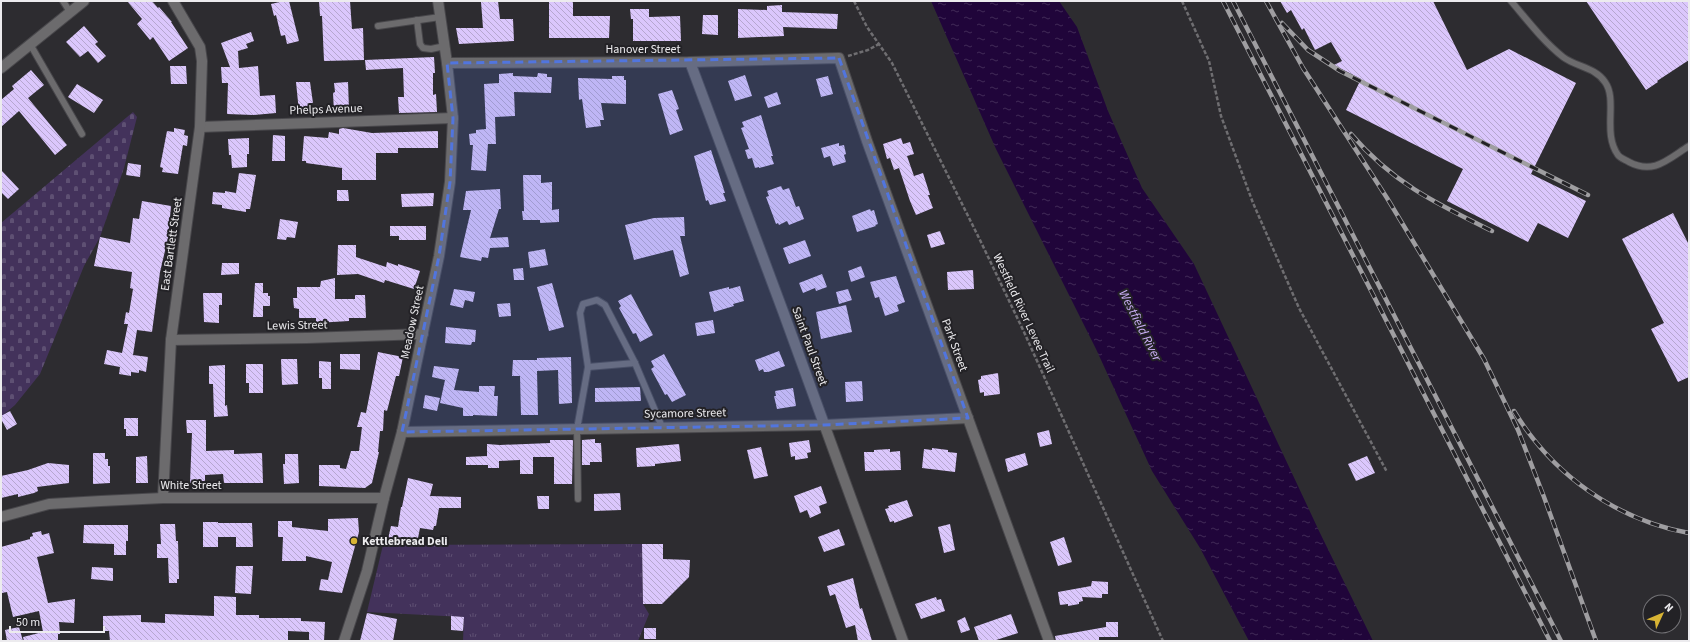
<svg xmlns="http://www.w3.org/2000/svg" width="1690" height="642" viewBox="0 0 1690 642" font-family="'Source Sans 3',sans-serif">
  <defs>
    <pattern id="grass-tufts" width="24" height="20" patternUnits="userSpaceOnUse"><rect width="24" height="20" fill="#43325b"/><path d="M3 7l-1-3M5 7V3M7 7l1-3M15 17l-1-3M17 17v-4M19 17l1-3" fill="none" stroke="#5e5073"/></pattern>
    <pattern id="cemetery-stones" width="16" height="16" patternUnits="userSpaceOnUse"><rect width="16" height="16" fill="#43325b"/><path d="M2 7V4a2 2 0 0 1 4 0v3zM10 15v-3a2 2 0 0 1 4 0v3z" fill="#5e5073"/></pattern>
    <pattern id="water-ripples" width="26" height="14" patternUnits="userSpaceOnUse"><rect width="26" height="14" fill="#20053a"/><path d="M2 4q2-2 4 0t4 0M15 11q2-2 4 0t4 0" fill="none" stroke="#412a57"/></pattern>
    <pattern id="building-back-hatch" width="6" height="6" patternUnits="userSpaceOnUse"><rect width="6" height="6" fill="#dbc7fc"/><path d="M-1 5l2 2M0 0l6 6M5-1l2 2" fill="none" stroke="#b6a7cf"/></pattern>
  </defs>
  <rect width="100%" height="100%" fill="#2d2c30"/>
  <polygon fill="url(#grass-tufts)" points="642,544 643,604 649,614 638,641 463,641 464,617 367,612 383,545"/>
  <polygon fill="url(#cemetery-stones)" points="133,112 137,117 124,168 100,237 84,266 40,374 15,405 1,417 1,223"/>
  <polygon fill="url(#water-ripples)" points="931,1 1059,1 1077,27 1108,111 1142,188 1194,264 1320,533 1373,641 1249,641 1200,548 1152,471 1096,349 996,149"/>
  <g fill="url(#building-back-hatch)">
    <polygon points="127,1 152,1 158,8 159,7 172,22 171,22 188,48 169,61 153,37 150,40 137,24 142,19"/>
    <polygon points="284,1 289,1 299,41 287,44 285,35 281,36 276,15 274,16 271,4"/>
    <polygon points="319,1 350,1 352,29 363,28 364,60 324,61 322,16 320,16"/>
    <polygon points="498,1 500,19 513,19 514,41 459,44 456,28 483,28 481,2"/>
    <polygon points="549,1 573,1 573,16 610,16 609,38 549,38"/>
    <polygon points="1280,1 1433,1 1467,70 1509,49 1576,83 1531,174 1586,201 1568,238 1538,223 1528,242 1447,201 1463,169 1346,110 1361,79 1334,65 1342,61 1331,42 1315,50 1304,28 1302,30 1291,10 1287,13"/>
    <polygon points="1586,1 1689,1 1689,60 1657,81 1658,82 1646,90"/>
    <polygon points="782,5 782,12 838,14 837,29 783,27 784,36 738,38 738,9 767,10 767,6"/>
    <polygon points="630,9 649,9 649,17 680,16 681,41 633,41 633,19 631,19"/>
    <polygon points="703,15 718,15 718,35 702,34"/>
    <polygon points="84,26 98,42 95,44 106,56 98,63 88,51 80,57 66,42"/>
    <polygon points="251,32 254,41 246,44 248,48 238,51 239,68 258,66 260,96 275,95 276,113 253,115 227,114 228,83 222,83 221,67 230,67 221,43"/>
    <polygon points="434,57 435,73 433,73 433,95 436,94 437,112 399,113 398,97 404,97 403,68 366,70 365,60"/>
    <polygon points="170,66 186,66 187,84 171,84"/>
    <polygon points="31,70 44,85 28,98 67,145 55,155 19,111 1,127 1,100 14,89 12,86"/>
    <polygon points="513,73 513,76 537,77 538,73 547,74 547,77 552,77 551,93 514,92 515,116 495,117 496,144 488,144 486,171 471,170 473,145 470,145 469,134 476,133 476,130 486,129 484,84 499,83 499,74"/>
    <polygon points="745,75 752,96 735,101 728,81"/>
    <polygon points="612,76 624,76 624,80 626,80 626,104 601,103 604,120 600,120 601,126 586,128 582,99 579,100 578,78 612,79"/>
    <polygon points="828,76 833,94 821,97 816,79"/>
    <polygon points="296,82 310,82 313,103 310,103 311,111 299,112"/>
    <polygon points="348,82 349,109 334,112 333,93 335,92 334,83"/>
    <polygon points="77,84 103,100 94,113 68,97"/>
    <polygon points="672,90 679,109 676,110 683,130 670,135 658,94"/>
    <polygon points="777,92 781,104 768,108 764,97"/>
    <polygon points="761,115 773,156 771,156 774,164 759,168 759,167 755,168 752,158 748,159 745,150 749,149 741,128 744,127 742,122"/>
    <polygon points="174,128 185,130 184,135 188,136 187,146 183,145 178,174 162,172 163,168 160,167 167,131 174,132"/>
    <polygon points="343,128 372,133 438,131 438,148 398,148 398,153 376,153 376,180 342,180 342,168 306,163 306,161 302,161 304,136 328,138 329,132 339,134 339,129"/>
    <polygon points="273,135 285,136 285,161 272,161"/>
    <polygon points="249,138 249,154 247,154 247,167 232,168 231,155 229,155 228,139"/>
    <polygon points="901,138 903,144 910,142 914,154 907,156 914,176 923,173 930,195 928,195 933,208 916,215 910,201 899,168 894,170 890,158 887,159 883,144"/>
    <polygon points="839,143 839,146 844,145 846,154 844,155 846,162 833,166 830,156 824,158 821,148"/>
    <polygon points="711,150 725,193 723,193 726,201 710,205 708,200 706,201 694,156"/>
    <polygon points="128,163 141,165 140,177 126,175"/>
    <polygon points="1,170 19,189 8,199 1,192"/>
    <polygon points="239,173 256,175 250,209 246,209 246,212 222,208 222,205 212,204 213,192 225,193 225,191 236,193"/>
    <polygon points="523,175 541,175 541,183 552,182 552,210 559,209 559,222 540,223 540,220 523,220 522,211 524,211"/>
    <polygon points="781,186 783,190 789,188 796,207 799,206 804,219 789,225 787,221 779,225 778,223 776,224 766,197 769,196 767,191"/>
    <polygon points="500,189 501,209 499,209 490,238 508,237 509,247 490,248 488,258 482,257 481,261 460,257 471,210 463,210 466,191"/>
    <polygon points="337,190 348,190 349,201 337,201"/>
    <polygon points="434,193 433,206 402,207 401,194"/>
    <polygon points="142,201 171,206 168,238 160,272 152,332 137,330 133,355 148,357 146,372 139,370 139,373 131,372 131,376 119,374 120,367 104,364 107,350 122,353 128,324 124,324 126,312 129,313 133,289 130,288 132,272 94,266 100,237 130,243 133,218 139,219"/>
    <polygon points="870,209 871,211 874,210 878,224 875,225 876,226 857,232 852,216"/>
    <polygon points="1673,213 1689,245 1689,377 1678,382 1651,329 1664,323 1622,239"/>
    <polygon points="684,217 685,236 680,236 689,274 680,277 673,250 634,260 625,225 654,218"/>
    <polygon points="280,219 298,222 295,238 287,237 286,240 277,239"/>
    <polygon points="390,226 426,226 426,240 399,240 399,236 390,236"/>
    <polygon points="940,231 945,244 931,248 927,235"/>
    <polygon points="805,240 811,256 789,264 783,248"/>
    <polygon points="338,245 356,245 356,257 386,267 387,262 398,266 398,264 420,271 414,289 385,280 384,283 358,274 337,275"/>
    <polygon points="545,249 548,265 530,268 528,252"/>
    <polygon points="222,263 239,263 239,274 221,275"/>
    <polygon points="861,266 865,277 851,282 848,271"/>
    <polygon points="523,268 524,280 514,280 513,269"/>
    <polygon points="973,270 974,289 948,290 947,272"/>
    <polygon points="822,274 827,287 816,291 815,288 803,293 799,283"/>
    <polygon points="896,276 905,302 897,305 899,311 885,316 879,297 875,298 870,282"/>
    <polygon points="335,278 335,299 355,299 355,295 365,295 366,318 349,318 349,321 316,323 316,318 299,318 299,309 294,308 293,298 297,298 297,287 320,287 321,281"/>
    <polygon points="255,283 263,283 263,293 268,293 268,296 270,296 270,306 263,306 263,317 253,317"/>
    <polygon points="552,283 564,327 549,331 537,287"/>
    <polygon points="740,286 744,301 733,304 734,306 714,312 709,292 729,287 729,289"/>
    <polygon points="454,289 475,292 473,302 465,300 463,308 450,305"/>
    <polygon points="848,289 852,300 839,304 836,292"/>
    <polygon points="203,293 222,293 222,305 219,305 219,323 204,322"/>
    <polygon points="631,294 653,335 640,342 636,333 633,334 619,308 621,306 618,301"/>
    <polygon points="510,303 511,316 499,317 497,304"/>
    <polygon points="846,305 852,332 821,339 816,312"/>
    <polygon points="713,320 715,333 697,336 695,323"/>
    <polygon points="446,327 476,330 475,342 472,342 471,345 445,343"/>
    <polygon points="779,351 785,366 768,372 764,372 763,369 759,371 755,360"/>
    <polygon points="378,352 403,357 399,376 396,376 387,411 384,410 383,431 380,431 378,452 379,452 372,483 365,488 319,486 319,465 340,465 340,468 346,469 351,451 359,451 362,427 357,427 361,412 366,413"/>
    <polygon points="340,354 360,354 360,370 340,369"/>
    <polygon points="664,354 686,395 672,402 667,394 665,395 651,369 654,367 651,361"/>
    <polygon points="571,357 572,403 559,404 558,370 537,371 538,415 521,415 520,376 512,376 513,360 537,360 537,358"/>
    <polygon points="281,359 297,359 298,384 282,385"/>
    <polygon points="319,361 331,362 331,389 322,389 322,378 319,378"/>
    <polygon points="246,364 263,364 263,393 249,393 249,383 246,383"/>
    <polygon points="225,365 225,406 227,405 228,416 214,417 213,384 209,384 209,366"/>
    <polygon points="434,366 459,369 454,390 479,392 479,386 495,386 494,396 498,396 497,416 473,415 473,416 463,416 463,408 440,403 445,380 432,377"/>
    <polygon points="998,373 1000,394 984,396 984,392 980,393 978,380 981,379 981,376"/>
    <polygon points="862,381 863,401 846,402 845,382"/>
    <polygon points="640,387 641,401 595,402 595,388"/>
    <polygon points="793,388 796,406 777,409 774,396 776,396 775,391"/>
    <polygon points="425,395 440,398 437,411 423,408"/>
    <polygon points="10,411 17,424 7,430 1,419 1,416"/>
    <polygon points="124,418 138,418 138,436 126,436 126,429 124,429"/>
    <polygon points="186,420 206,420 206,451 234,450 234,454 262,453 263,483 224,483 223,474 205,475 205,483 190,483 192,433 187,433"/>
    <polygon points="1049,430 1052,444 1040,447 1037,433"/>
    <polygon points="595,439 595,443 601,443 602,462 590,462 590,465 582,465 582,440"/>
    <polygon points="550,440 573,440 572,484 554,484 554,457 533,457 533,474 520,474 520,460 499,461 499,468 488,468 488,465 466,465 466,457 487,456 487,444 500,445 550,443"/>
    <polygon points="809,440 811,452 807,453 808,458 795,460 795,456 791,457 789,443"/>
    <polygon points="679,444 681,461 655,464 655,466 637,467 636,448"/>
    <polygon points="761,447 768,476 754,479 747,450"/>
    <polygon points="932,448 948,450 948,452 957,453 955,472 922,468 924,449 932,450"/>
    <polygon points="890,449 890,452 900,451 901,470 865,471 864,452 874,452 874,450"/>
    <polygon points="93,453 105,453 105,459 108,459 108,466 110,466 110,483 93,484"/>
    <polygon points="1025,453 1028,465 1008,472 1005,459"/>
    <polygon points="285,454 298,454 299,483 284,484 283,464 285,464"/>
    <polygon points="147,456 148,483 136,483 136,457"/>
    <polygon points="1367,456 1375,473 1356,481 1348,464"/>
    <polygon points="48,463 69,465 69,483 37,487 38,491 34,493 18,497 18,494 1,498 1,476 28,470"/>
    <polygon points="408,478 433,484 430,496 461,497 461,508 439,508 436,526 434,526 433,530 420,528 417,543 388,539 391,526 398,527 401,507 402,507"/>
    <polygon points="821,486 827,503 819,506 821,513 810,518 807,510 800,513 794,496"/>
    <polygon points="620,493 621,510 594,511 594,494"/>
    <polygon points="537,496 549,496 549,509 538,509"/>
    <polygon points="907,500 913,516 894,523 894,521 890,522 885,509 889,508 888,506"/>
    <polygon points="358,518 359,532 342,593 319,590 321,579 328,580 332,562 306,556 306,561 282,561 283,537 278,537 278,521 292,521 292,527 328,531 328,519"/>
    <polygon points="203,522 218,522 218,523 252,523 253,547 236,547 236,537 218,537 218,547 203,547"/>
    <polygon points="160,524 175,524 176,541 178,541 179,579 177,579 177,583 169,583 168,558 157,558 157,544 161,544"/>
    <polygon points="950,524 955,550 944,553 938,527"/>
    <polygon points="84,525 128,525 128,541 126,541 126,555 114,555 114,544 83,543"/>
    <polygon points="839,529 845,545 824,552 818,537"/>
    <polygon points="41,531 42,535 49,533 54,553 37,557 48,603 75,599 74,623 59,622 60,634 58,634 58,641 24,641 23,637 43,632 39,611 13,617 7,592 2,593 1,588 1,547 30,539 30,537 33,536 32,533"/>
    <polygon points="1064,537 1072,562 1058,566 1050,542"/>
    <polygon points="642,544 663,544 663,559 690,560 689,577 662,604 643,604"/>
    <polygon points="236,566 253,566 251,594 235,593"/>
    <polygon points="92,567 113,568 113,581 91,579"/>
    <polygon points="853,578 860,609 862,608 872,641 858,641 855,625 846,628 835,594 830,596 827,586"/>
    <polygon points="1092,581 1108,582 1108,594 1102,594 1102,598 1082,597 1083,601 1079,602 1079,604 1068,606 1068,604 1060,605 1058,592 1091,586"/>
    <polygon points="214,596 236,597 236,615 259,615 259,618 301,618 301,621 325,622 324,641 309,641 309,632 288,631 288,641 110,641 109,631 103,631 103,616 141,615 141,622 165,623 165,614 214,616"/>
    <polygon points="936,597 937,600 941,599 945,611 921,619 915,604"/>
    <polygon points="367,613 397,619 393,641 360,641"/>
    <polygon points="1011,614 1018,633 993,641 979,641 974,627"/>
    <polygon points="451,616 464,617 463,631 451,630"/>
    <polygon points="965,617 970,630 961,633 957,621"/>
    <polygon points="1106,622 1118,622 1118,637 1099,637 1099,641 1056,641 1055,636 1106,627"/>
    <polygon points="19,627 23,641 7,641 5,630"/>
    <rect x="644" y="628" width="12" height="11"/>
  </g>
  <g fill="none" stroke-linecap="round" stroke-linejoin="round">
    <g stroke="#48474b" stroke-width="8">
      <g id="service">
        <polyline points="63,1 70,12"/>
        <path d="M1511,1C1528,21 1543,41 1563,57C1576,67 1595,67 1605,82C1618,100 1602,133 1618,155C1620,158 1626,160 1629,162C1654,175 1668,159 1689,146"/>
        <polyline points="417,20 420,44 423,48 431,49 445,46"/>
        <polyline points="378,26 440,17"/>
        <polyline points="30,44 82,134"/>
        <polyline points="588,367 635,363"/>
        <polyline points="578,499 577,429 588,367 580,313 583,304 597,300 605,305 635,363 662,427"/>
      </g>
    </g>
    <g stroke="#48474b" stroke-width="12">
      <g id="minor">
        <polyline points="690,62 784,314 903,641"/>
        <polyline points="447,63 690,62 839,58 867,141 1049,641"/>
        <polyline points="200,127 453,118"/>
        <polyline points="171,340 307,338 423,334"/>
        <polyline points="402,432 824,425 968,418"/>
        <polyline points="163,498 171,340 200,127 202,61 200,47 173,1"/>
        <polyline points="1,517 49,504 101,501 163,498 384,498"/>
      </g>
    </g>
    <g stroke="#48474b" stroke-width="12">
      <g id="tertiary">
        <polyline points="1,68 84,1"/>
        <polyline points="344,641 367,571 384,498 402,432 439,256 450,182 453,118 447,63 438,1"/>
      </g>
    </g>
    <g stroke="#6f6e71" stroke-width="2.5" stroke-dasharray="4 2" stroke-linecap="butt">
      <polyline points="854,1 867,27 892,63 980,240 1024,332 1163,641"/>
      <polyline points="1182,1 1209,61 1221,116 1253,203 1299,308 1387,472"/>
      <polyline points="848,56 868,50 879,44"/>
    </g>
    <use href="#service" stroke="#6c6b6d" stroke-width="6"/>
    <use href="#minor" stroke="#6c6b6d" stroke-width="10"/>
    <use href="#tertiary" stroke="#6c6b6d" stroke-width="10"/>
    <g stroke="#9f9ea1" stroke-width="4.5">
      <g id="rail">
        <polyline points="1223,1 1550,641"/>
        <polyline points="1233,1 1561,641"/>
        <polyline points="1266,1 1303,68 1387,198 1484,359 1518,430 1544,497 1596,641"/>
        <polyline points="1282,23 1308,50 1340,71 1588,195"/>
        <path d="M1351,134C1393,183 1435,203 1492,231"/>
        <path d="M1514,411C1552,474 1616,520 1689,533"/>
      </g>
    </g>
    <use href="#rail" stroke="#232226" stroke-width="3" stroke-dasharray="9" stroke-linecap="butt"/>
  </g>
  <path fill="#5175de" fill-opacity="0.2" stroke="#5175de" stroke-width="3" stroke-dasharray="8 5" stroke-linejoin="round" d="M839,58L968,418L824,425L402,432L439,256L450,182L453,118L447,63Z"/>
  <circle fill="#d8b434" stroke="#232226" stroke-width="1.5" cx="354" cy="541" r="4"/>
  <g text-anchor="middle" stroke-width="4" stroke-linejoin="round" paint-order="stroke">
    <g font-size="12" fill="#ecebee" stroke="#232226">
      <text x="643" y="53">Hanover Street</text>
      <text transform="translate(326 109) rotate(-2)" y="4">Phelps Avenue</text>
      <text transform="translate(171 244) rotate(-82)" y="4">East Bartlett Street</text>
      <text transform="translate(1024 313) rotate(65)" y="4">Westfield River Levee Trail</text>
      <text transform="translate(412 322) rotate(-78)" y="4">Meadow Street</text>
      <text transform="translate(297 325) rotate(-1)" y="4">Lewis Street</text>
      <text transform="translate(955 345) rotate(70)" y="4">Park Street</text>
      <text transform="translate(810 346) rotate(70)" y="4">Saint Paul Street</text>
      <text transform="translate(685 413) rotate(-1)" y="4">Sycamore Street</text>
      <text x="191" y="489">White Street</text>
    </g>
    <g font-size="12" font-weight="bold" fill="#ecebee" stroke="#232226" text-anchor="start">
      <text x="362" y="545">Kettlebread Deli</text>
    </g>
    <g font-size="13" font-style="italic" fill="#caaff5" stroke="#232226">
      <text transform="translate(1141 325) rotate(63)" y="5">Westfield River</text>
    </g>
  </g>
  <rect width="1690" height="642" fill="none" stroke="#ecebee" stroke-width="4"/>
  <g transform="translate(1662 614) rotate(46)"><circle r="19" fill="#232226" stroke="#737276"/>
  <path d="M0-3L7 15L0 10L-7 15Z" fill="#d8b434"/>
  <text y="-6" font-size="11" font-weight="bold" text-anchor="middle" fill="#ecebee">N</text>
  </g>
  <path d="M10 626v6h94v-6" fill="none" stroke="#ecebee" stroke-width="2"/>
  <text x="16" y="626" font-size="12" fill="#ecebee" stroke="#232226" stroke-width="3" paint-order="stroke">50 m</text>
</svg>
